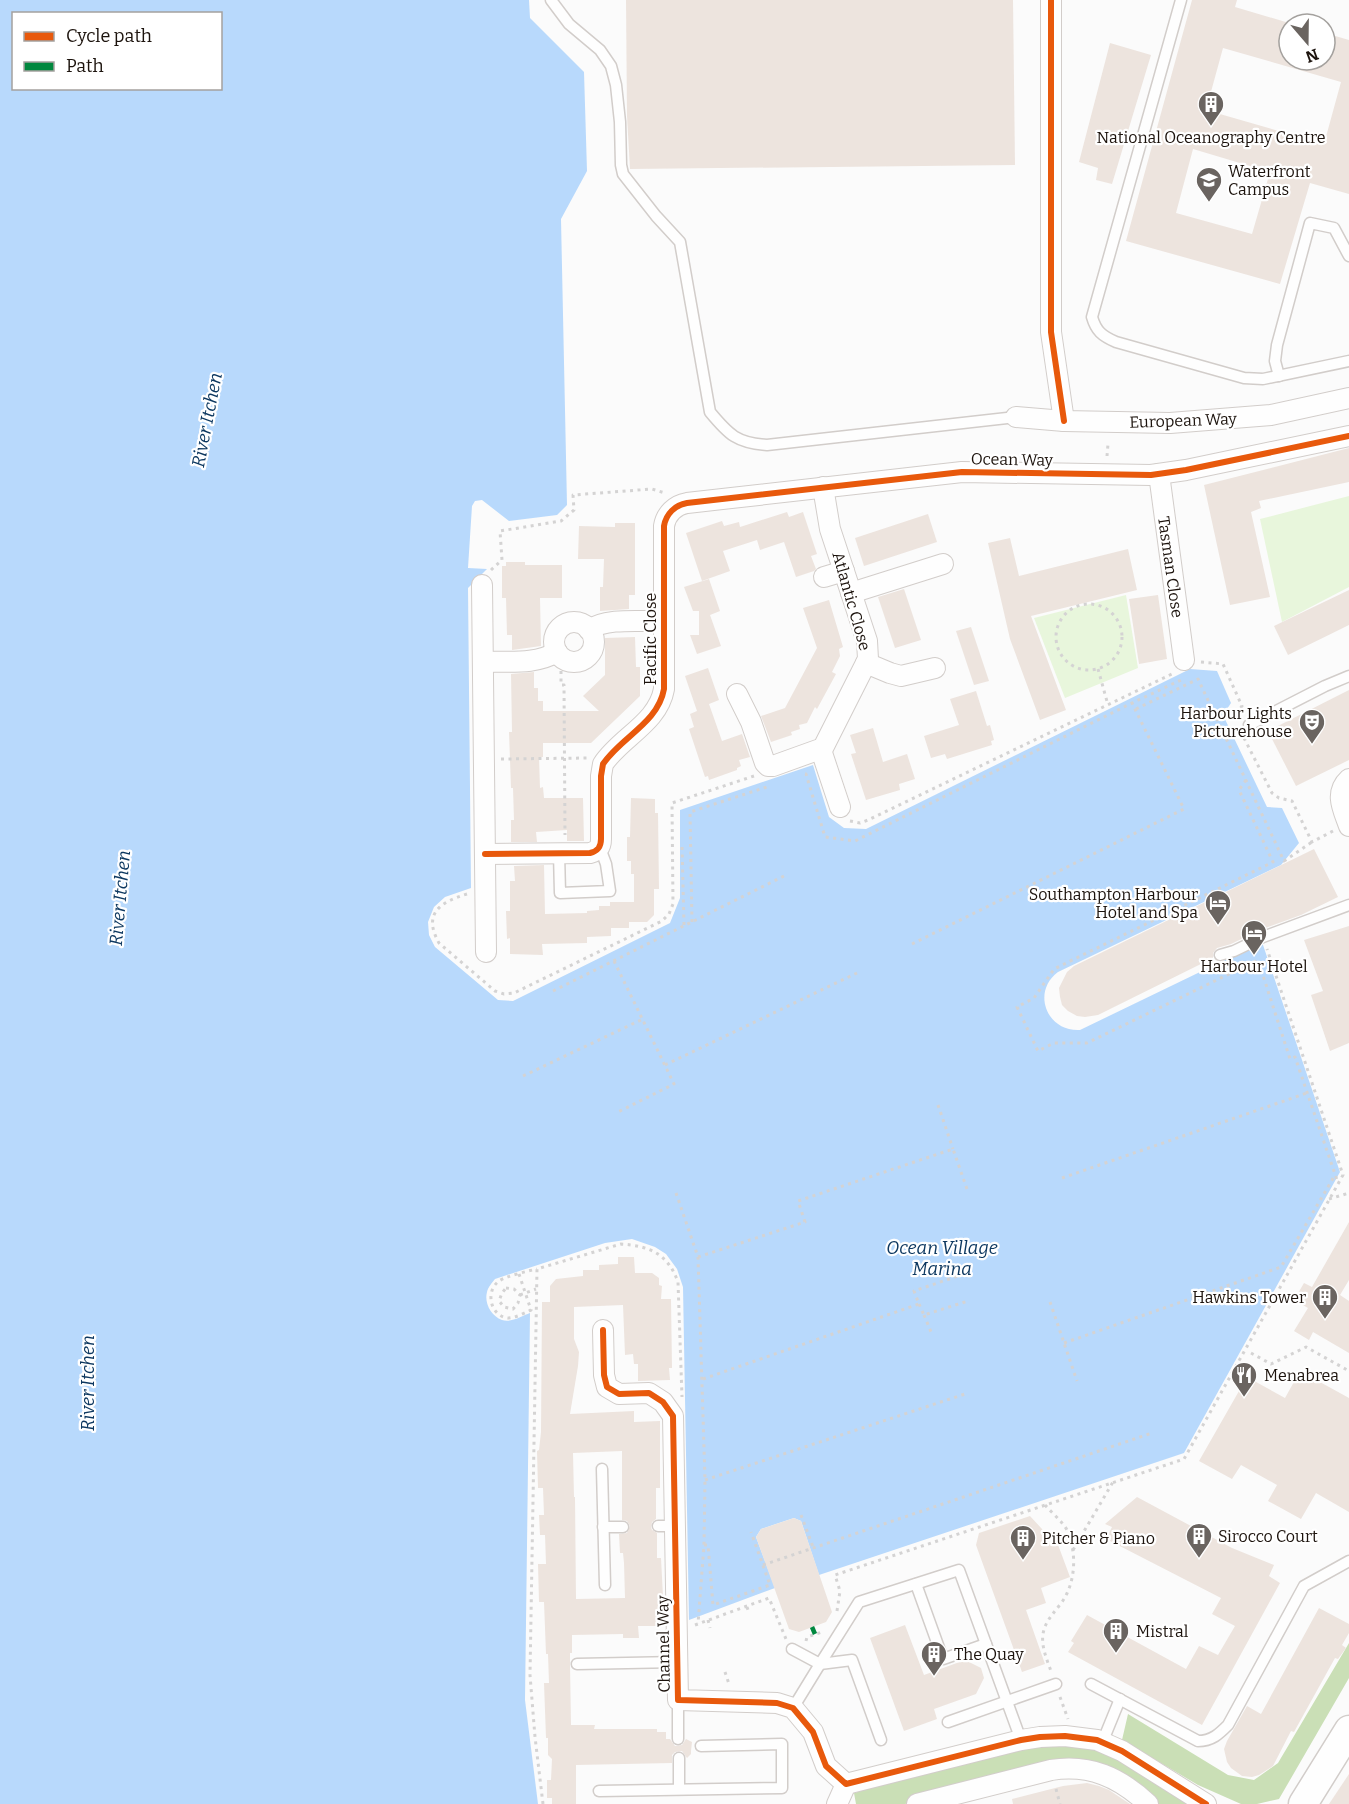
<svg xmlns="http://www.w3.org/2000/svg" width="1349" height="1804" viewBox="0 0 1349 1804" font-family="Bitter,serif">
  <rect width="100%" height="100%" fill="#fbfbfb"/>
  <g fill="#e8f6dc">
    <polygon points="1349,496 1349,587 1282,622 1260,519"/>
    <polygon points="1126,595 1138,668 1065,698 1034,618"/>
  </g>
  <g fill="#cadfb6">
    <polygon points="1349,1643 1349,1678 1279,1799 1257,1804 1241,1804 1198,1785 1122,1740 1128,1714 1228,1775 1254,1780 1278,1763"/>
    <polygon points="1029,1744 1106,1749 1190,1804 1155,1804 1082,1764 905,1804 856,1804 854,1793"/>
  </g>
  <path fill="#b8d9fc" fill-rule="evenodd" d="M0,0H529L530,18L584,72L587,171L561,219L567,505L557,515L509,521L482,500L475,501L472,506L468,568L487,569L468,588L471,888L445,897L434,907L428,922L429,935L435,947L498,1000L513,1001L670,923L680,898V810L813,765L829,817L844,828L866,829L1190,669L1217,671L1231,703L1223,715L1267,807L1282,808L1299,843L1281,865L1058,972C1031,992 1047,1032 1080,1030L1262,942L1340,1172L1184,1453L819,1575L801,1521L794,1518L761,1529L756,1537L775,1588L689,1620L683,1287L677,1269L666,1254L655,1247L632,1239L605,1243L495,1279C492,1283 488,1287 487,1292C484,1303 491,1316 502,1320C511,1323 522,1316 530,1313L525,1700L538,1804H0ZM14,14H220V88H14Z"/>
  <g fill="#ede4de" fill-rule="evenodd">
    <polygon points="626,0 1013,0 1015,165 630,169 627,116"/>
    <path d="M1192,0H1237L1235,7L1289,23V60H1325V33L1349,40V194L1310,183L1280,284L1126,241ZM1223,48L1341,82L1324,144L1206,110ZM1193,149L1270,172L1252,234L1176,213Z"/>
    <polygon points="1110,43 1151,55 1112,184 1096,180 1098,168 1079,162"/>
    <polygon points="1349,448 1349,482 1259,501 1261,508 1251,512 1270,597 1230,605 1204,485"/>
    <polygon points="787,512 789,517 803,512 817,554 811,556 816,569 814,571 796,577 784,542 760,550 757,540 723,551 730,571 702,581 686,533 722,521 724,526 739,522 740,527"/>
    <polygon points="928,514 937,542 864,566 855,538"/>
    <polygon points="615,523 635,523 635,595 629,595 629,609 600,611 600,587 603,587 604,559 578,559 579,526 615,527"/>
    <polygon points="1010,538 1019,576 1128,549 1137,590 1031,616 1066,710 1040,720 1010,639 988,543"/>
    <polygon points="506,562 525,562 525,565 562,565 562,598 540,598 541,646 512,650 512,635 507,635 506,598 502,598 502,566 506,566"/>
    <polygon points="709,579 720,611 710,615 721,646 697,654 690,635 699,635 699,611 693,611 684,587"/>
    <polygon points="904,589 921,640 895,648 878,597"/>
    <polygon points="1349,590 1349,625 1288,655 1274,626"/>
    <polygon points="1158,595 1167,659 1139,664 1129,599"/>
    <polygon points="829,600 843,647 839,649 840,656 832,672 836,674 817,709 815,707 807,723 799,725 800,729 791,732 792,735 771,742 761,716 785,708 817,648 803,608"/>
    <polygon points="971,627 989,681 974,685 956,631"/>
    <polygon points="635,637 636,667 640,667 640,696 591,743 543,743 543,757 539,757 540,788 543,787 544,798 583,798 584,841 567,841 567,830 536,832 537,842 511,842 511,820 514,820 513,788 511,788 509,732 512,732 511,674 534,672 534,688 538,688 538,701 543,701 543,711 599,711 583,696 605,675 605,638"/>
    <polygon points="708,668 719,700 709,704 722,741 742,734 750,757 739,760 741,766 737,768 737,770 709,780 708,776 705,777 689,729 694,727 690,714 697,711 685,676"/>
    <polygon points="1349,690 1349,760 1296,786 1268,731"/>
    <polygon points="976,691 987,726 990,725 994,740 991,741 992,745 947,759 945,754 931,758 924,736 959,725 950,699"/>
    <polygon points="873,728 883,762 907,754 915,779 899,784 900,790 866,800 851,754 856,753 850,735"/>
    <polygon points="631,798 655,799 655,813 658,813 659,889 654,889 654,915 647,922 629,922 629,928 611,928 611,936 587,937 587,943 542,944 543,955 510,954 510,938 507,939 506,911 510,911 510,881 515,881 514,866 544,865 545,914 587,913 587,911 599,910 599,906 610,906 610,902 634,902 634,874 631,874 631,861 627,861 627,837 630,837"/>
    <polygon points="1314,849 1338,897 1301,915 1260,930 1231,944 1217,948 1213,953 1213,958 1098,1015 1085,1017 1077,1016 1068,1011 1062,1005 1060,997 1059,988 1067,972 1074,966"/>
    <polygon points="1349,926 1349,1043 1330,1051 1311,995 1323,991 1304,940"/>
    <polygon points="1349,1222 1349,1280 1340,1295 1349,1301 1349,1353 1313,1332 1309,1340 1294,1331 1308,1308 1294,1300 1304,1283 1312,1287"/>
    <path d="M618,1257H634L635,1273H652L659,1278V1285L662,1286L661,1299H671L672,1368H669L670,1380L638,1381V1364H634L633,1354L625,1355L623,1305L574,1307V1339L579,1352L578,1366L570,1414L634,1411V1422L660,1421V1488H656V1519L652,1522L651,1527L652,1530L657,1533V1558H661L664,1616H662V1626H638L639,1638H623V1634L572,1635V1653H570V1664L571,1725H595L594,1729H657V1732H666V1739H670L675,1746L682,1745L686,1739L692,1742L691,1751V1754L687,1758L682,1751L675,1752L672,1755V1763L576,1765V1804H552V1798H547V1780H551L552,1759L548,1755V1738H546L544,1683H549L548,1654H546L544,1602H539L538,1564H546L545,1535H540L539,1515H544L543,1488H538L537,1451L539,1450L541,1432L542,1302H550V1286L556,1279L583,1276V1270H599V1265L618,1264ZM622,1451V1520L627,1521L630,1526L627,1533L619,1534L620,1553H623L624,1563L625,1598L576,1599L575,1497H574L573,1453Z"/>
    <polygon points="1300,1371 1349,1398 1349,1512 1316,1493 1301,1519 1268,1501 1277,1485 1241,1465 1232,1479 1199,1461 1247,1377 1285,1398"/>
    <polygon points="1137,1497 1232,1548 1274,1565 1269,1576 1280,1583 1202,1725 1068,1652 1074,1643 1071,1641 1087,1615 1186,1669 1199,1646 1218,1655 1235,1626 1212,1614 1221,1598 1110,1541 1111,1539 1107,1537 1112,1527 1105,1524"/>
    <polygon points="1030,1516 1042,1529 1050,1544 1057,1542 1070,1577 1041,1588 1046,1603 1026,1610 1045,1664 1022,1672 976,1545 979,1533"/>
    <polygon points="794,1518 801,1521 832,1612 826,1622 799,1632 789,1629 756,1537 761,1529"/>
    <polygon points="1319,1608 1349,1624 1349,1633 1342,1645 1346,1648 1338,1659 1335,1658 1294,1732 1291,1731 1273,1766 1259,1775 1252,1777 1242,1776 1231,1768 1227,1762 1224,1749 1227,1741 1247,1706 1261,1714"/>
    <polygon points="905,1625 924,1675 965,1660 981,1668 984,1678 976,1694 934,1709 937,1719 904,1731 870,1638"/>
    <polygon points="1349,1774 1349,1804 1329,1804"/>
    <polygon points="1087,1783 1099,1786 1109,1790 1130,1804 1013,1804 1012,1799 1063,1786"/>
  </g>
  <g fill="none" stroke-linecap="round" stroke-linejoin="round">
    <g stroke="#d2cdca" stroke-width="13">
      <g id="lane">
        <path d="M551,0L569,24L600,50L611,66L616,85L620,122L621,165L623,174L656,216L680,242L710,412C729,435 737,443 767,445L1016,417"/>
        <path d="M1181,0L1092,317C1096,331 1102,336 1116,342L1244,378L1263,379L1349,361"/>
        <polyline points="1279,376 1275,361 1277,345 1310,223 1334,228 1349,256"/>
        <polyline points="1249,725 1325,686 1349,676"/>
        <polyline points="559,853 560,893 610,891 606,864 600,848"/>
        <polyline points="1220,955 1234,951 1263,937 1349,905"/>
        <polyline points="602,1469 605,1585"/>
        <polyline points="658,1526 675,1526"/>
        <polyline points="603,1527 623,1527"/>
        <polyline points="916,1584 943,1659 986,1644"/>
        <polyline points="792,1649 820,1664 852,1660 881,1740"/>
        <polyline points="577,1664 677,1662"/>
        <path d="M1091,1684L1198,1741C1212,1741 1219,1734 1228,1725L1304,1586L1349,1561"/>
        <polyline points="678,1700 678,1739"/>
        <polyline points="793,1708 820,1664 859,1602 959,1570 1021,1740"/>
        <polyline points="948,1722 1056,1684"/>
        <polyline points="1102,1743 1120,1699"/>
        <polyline points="679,1758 679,1789"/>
        <polyline points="599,1791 782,1788 782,1744 701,1746"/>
      </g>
    </g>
    <g stroke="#d2cdca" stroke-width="22">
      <g id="street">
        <polyline points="1051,0 1051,332 1064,421"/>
        <polyline points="1016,417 1064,421 1170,423 1271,415 1349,398"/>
        <polyline points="1159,474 1184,660"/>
        <polyline points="824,577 844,571"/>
        <polyline points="482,585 486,952"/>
        <polyline points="851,593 943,564"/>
        <circle cx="574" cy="642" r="20"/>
        <path d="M589,630C606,617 643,622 664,621"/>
        <path d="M483,662C509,661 535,665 557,652"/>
        <polyline points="866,663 890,673 901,676 935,668"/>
        <polyline points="737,694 751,722 765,763 768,766 773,766 823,748 868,659 867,641 830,529 823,487"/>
        <polyline points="821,750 840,807"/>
        <path d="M1349,779C1334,793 1343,809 1349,826"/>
        <path d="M485,854L590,853C598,851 601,847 601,839V776L603,764C621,737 658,723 664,689V526C666,514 675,505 687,503L962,472L1151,475L1186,470L1349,436"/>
        <polyline points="603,1330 604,1375 607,1387 619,1394 649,1393 663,1402 673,1416 678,1700 777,1703 793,1708 813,1732 826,1766 846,1784 1021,1740 1040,1737 1065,1736 1097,1740 1122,1751 1206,1804"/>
        <polyline points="837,1804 846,1784"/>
        <path d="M917,1804L1051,1770C1090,1764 1119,1777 1148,1804"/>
      </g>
    </g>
    <g stroke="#d2cdca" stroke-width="31">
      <polyline id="secondary" points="1303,1804 1349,1730"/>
    </g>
    <g stroke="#d4d3d3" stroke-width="3" stroke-dasharray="3 4.5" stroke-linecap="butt">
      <polyline points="1107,456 1108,444"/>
      <polyline points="491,570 502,560 500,531 561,521 574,510 573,495 652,489 665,493"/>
      <circle cx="1089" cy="637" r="33"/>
      <polyline points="1201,662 1223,664 1242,706 1234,717 1236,722"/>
      <polyline points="1098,669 1108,705"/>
      <polyline points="561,671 561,685 564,685 565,835"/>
      <polyline points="1136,709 1198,679 1284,861 1312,842"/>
      <polyline points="1244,738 1272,793 1279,798 1292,801 1312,842 1333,831"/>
      <polyline points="501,759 587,758"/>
      <polyline points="805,774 806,774 825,837 855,841 1132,703 1183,679"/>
      <polyline points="1246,780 1239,790 1273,862 1054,969 1034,998 1017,1007 1038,1051 1054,1043 1087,1043 1258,960 1290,1059 1295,1057 1337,1180"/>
      <polyline points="850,821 860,823 868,820 1172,674"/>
      <polyline points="682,847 684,925"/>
      <path d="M467,894C441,902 422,913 439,943L495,991L504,994L514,993L662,921L669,914L673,904L672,803L754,776"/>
      <polyline points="692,922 690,812 770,786"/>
      <polyline points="912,944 1184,809 1132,703"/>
      <polyline points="614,961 674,1084 616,1113"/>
      <polyline points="553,991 786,875"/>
      <polyline points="665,1065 857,973"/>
      <polyline points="523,1076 643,1019"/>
      <polyline points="938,1105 953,1149"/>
      <polyline points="1062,1178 1307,1093"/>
      <polyline points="676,1193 698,1257 705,1480 704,1545 698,1624"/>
      <polyline points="1329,1199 1349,1193"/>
      <polyline points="698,1257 805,1222 798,1201 953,1149 968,1192"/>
      <path d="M519,1274L531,1310C524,1313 516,1318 508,1318C490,1316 485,1291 499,1281C506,1276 528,1271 537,1269"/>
      <polygon points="506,1288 514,1289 520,1295 518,1303 513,1309 504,1307 499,1301 502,1293"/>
      <polyline points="520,1295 536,1289"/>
      <polyline points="1050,1302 1077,1381"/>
      <polyline points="919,1304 924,1315 968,1301"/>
      <polyline points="924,1315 931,1332"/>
      <polyline points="1064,1343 1281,1267 1335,1175"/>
      <polyline points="1251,1353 1271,1364 1306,1347 1349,1371"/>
      <polyline points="703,1379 919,1304 914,1291 958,1276"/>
      <polyline points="705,1480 965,1394"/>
      <path d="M1045,1505C1052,1513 1062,1521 1067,1530C1077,1552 1076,1582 1062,1602C1054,1613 1045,1621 1043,1634C1041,1646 1047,1660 1051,1671"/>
      <polyline points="801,1515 813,1547"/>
      <polyline points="704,1545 708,1545 713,1605 770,1585 751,1532"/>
      <polyline points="1073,1550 1113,1482"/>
      <polyline points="763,1565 1152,1433"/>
      <polyline points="747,1607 749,1613"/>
      <polyline points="837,1611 840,1591 835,1575 1184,1459 1343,1175 1267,949"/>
      <polyline points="708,1620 710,1628"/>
      <polyline points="695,1625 769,1598 786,1639"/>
      <polyline points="806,1641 807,1637 822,1632"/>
      <polyline points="725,1672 729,1684"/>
      <polyline points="1060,1697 1068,1719"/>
      <polyline points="1056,1789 1060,1804"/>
      <path d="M543,1804L535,1737L530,1675L537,1269L621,1244C650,1246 668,1254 678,1282L682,1397"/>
    </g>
    <use href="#lane" stroke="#fefefe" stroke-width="10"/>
    <use href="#street" stroke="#fefefe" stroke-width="20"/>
    <use href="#secondary" stroke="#fefefe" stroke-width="28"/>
    <polyline stroke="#00873e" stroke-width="4.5" stroke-dasharray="9 4.5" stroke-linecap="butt" points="812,1627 815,1634"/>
    <g stroke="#fff" stroke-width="10">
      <g id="cycleway">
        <polyline points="1051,0 1051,332 1064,421"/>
        <path d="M485,854L590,853C598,851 601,847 601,839V776L603,764C621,737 658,723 664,689V526C666,514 675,505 687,503L962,472L1151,475L1186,470L1349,436"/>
        <polyline points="603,1330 604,1375 607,1387 619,1394 649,1393 663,1402 673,1416 678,1700 777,1703 793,1708 813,1732 826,1766 846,1784 1021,1740 1040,1737 1065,1736 1097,1740 1122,1751 1206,1804"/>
      </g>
    </g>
    <use href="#cycleway" stroke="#e8590c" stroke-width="6"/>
  </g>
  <defs>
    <g id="building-pin" transform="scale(1.35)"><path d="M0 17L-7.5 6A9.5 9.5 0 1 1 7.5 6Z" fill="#6a6460" stroke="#fff"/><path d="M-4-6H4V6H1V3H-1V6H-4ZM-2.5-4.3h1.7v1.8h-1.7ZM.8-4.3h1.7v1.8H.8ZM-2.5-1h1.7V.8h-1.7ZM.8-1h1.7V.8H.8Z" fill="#fff"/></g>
    <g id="university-pin" transform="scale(1.35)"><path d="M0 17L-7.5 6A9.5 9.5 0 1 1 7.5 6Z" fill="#6a6460" stroke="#fff"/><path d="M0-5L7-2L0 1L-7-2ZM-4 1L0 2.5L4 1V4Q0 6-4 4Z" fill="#fff"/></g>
    <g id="theatre-pin" transform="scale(1.35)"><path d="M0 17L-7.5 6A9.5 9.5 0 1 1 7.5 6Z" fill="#6a6460" stroke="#fff"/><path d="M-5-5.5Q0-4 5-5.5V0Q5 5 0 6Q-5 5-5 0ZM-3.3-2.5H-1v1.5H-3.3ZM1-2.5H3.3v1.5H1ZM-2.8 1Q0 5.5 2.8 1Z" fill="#fff"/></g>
    <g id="hotel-pin" transform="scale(1.35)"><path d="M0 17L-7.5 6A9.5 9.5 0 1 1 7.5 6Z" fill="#6a6460" stroke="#fff"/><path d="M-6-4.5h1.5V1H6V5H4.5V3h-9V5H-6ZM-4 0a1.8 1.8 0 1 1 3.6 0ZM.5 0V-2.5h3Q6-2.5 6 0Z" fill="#fff"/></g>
    <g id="restaurant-pin" transform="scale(1.35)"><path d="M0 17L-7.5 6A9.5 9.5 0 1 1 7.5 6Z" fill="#6a6460" stroke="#fff"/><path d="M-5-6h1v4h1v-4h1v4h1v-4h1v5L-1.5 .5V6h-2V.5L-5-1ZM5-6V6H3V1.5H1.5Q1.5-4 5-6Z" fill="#fff"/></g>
  </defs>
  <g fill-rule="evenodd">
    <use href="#building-pin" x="1211" y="104"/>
    <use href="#university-pin" x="1209" y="180"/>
    <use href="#theatre-pin" x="1312" y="722"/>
    <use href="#hotel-pin" x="1218" y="903"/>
    <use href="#hotel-pin" x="1254" y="933"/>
    <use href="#building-pin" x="1325" y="1297"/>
    <use href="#restaurant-pin" x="1244" y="1375"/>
    <use href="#building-pin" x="1199" y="1536"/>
    <use href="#building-pin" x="1023" y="1538"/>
    <use href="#building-pin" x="1116" y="1631"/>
    <use href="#building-pin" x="934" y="1654"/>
  </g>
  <g text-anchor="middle" stroke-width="4.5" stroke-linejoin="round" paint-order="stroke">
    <g font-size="16" fill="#1c130d" stroke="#fff" text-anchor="start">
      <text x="1211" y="143" text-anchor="middle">National Oceanography Centre</text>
      <text x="1228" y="177">Waterfront<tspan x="1228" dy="18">Campus</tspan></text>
      <text x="1292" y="719" text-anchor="end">Harbour Lights<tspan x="1292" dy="18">Picturehouse</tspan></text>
      <text x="1198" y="900" text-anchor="end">Southampton Harbour<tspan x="1198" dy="18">Hotel and Spa</tspan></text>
      <text x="1254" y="972" text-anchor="middle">Harbour Hotel</text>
      <text x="1306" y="1303" text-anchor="end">Hawkins Tower</text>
      <text x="1264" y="1381">Menabrea</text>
      <text x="1218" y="1542">Sirocco Court</text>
      <text x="1042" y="1544">Pitcher &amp; Piano</text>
      <text x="1136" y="1637">Mistral</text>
      <text x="954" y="1660">The Quay</text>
    </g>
    <g font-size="16" fill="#1c130d" stroke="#fff">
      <text transform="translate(1183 420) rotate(-2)" y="6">European Way</text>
      <text transform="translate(1012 459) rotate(1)" y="6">Ocean Way</text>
      <text transform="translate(1171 567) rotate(82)" y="6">Tasman Close</text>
      <text transform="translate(852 601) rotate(74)" y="6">Atlantic Close</text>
      <text transform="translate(650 639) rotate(-90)" y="6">Pacific Close</text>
      <text transform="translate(663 1644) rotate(-91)" y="6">Channel Way</text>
    </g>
    <g font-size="18" font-style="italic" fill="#0d3860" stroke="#fff">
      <text transform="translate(207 420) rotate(-79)" y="6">River Itchen</text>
      <text transform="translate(120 898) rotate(-85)" y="6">River Itchen</text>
      <text x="942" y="1254">Ocean Village<tspan x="942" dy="21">Marina</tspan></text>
      <text transform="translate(88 1383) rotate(-90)" y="6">River Itchen</text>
    </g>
  </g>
  <rect x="12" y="12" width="210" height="78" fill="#ffffff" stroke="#a4a19e" stroke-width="1.5"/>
  <rect x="24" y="32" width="30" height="9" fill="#e8590c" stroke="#a4a19e" stroke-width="1.5"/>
  <text x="66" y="42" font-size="18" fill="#1c130d">Cycle path</text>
  <rect x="24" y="62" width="30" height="9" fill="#00873e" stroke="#a4a19e" stroke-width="1.5"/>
  <text x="66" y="72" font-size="18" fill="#1c130d">Path</text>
  <g transform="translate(1307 42) rotate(160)"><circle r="28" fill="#ffffff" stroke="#a4a19e" stroke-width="1.5"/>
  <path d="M0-4.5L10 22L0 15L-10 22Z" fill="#6a6460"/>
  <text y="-9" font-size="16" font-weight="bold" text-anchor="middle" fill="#1c130d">N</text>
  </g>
</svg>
